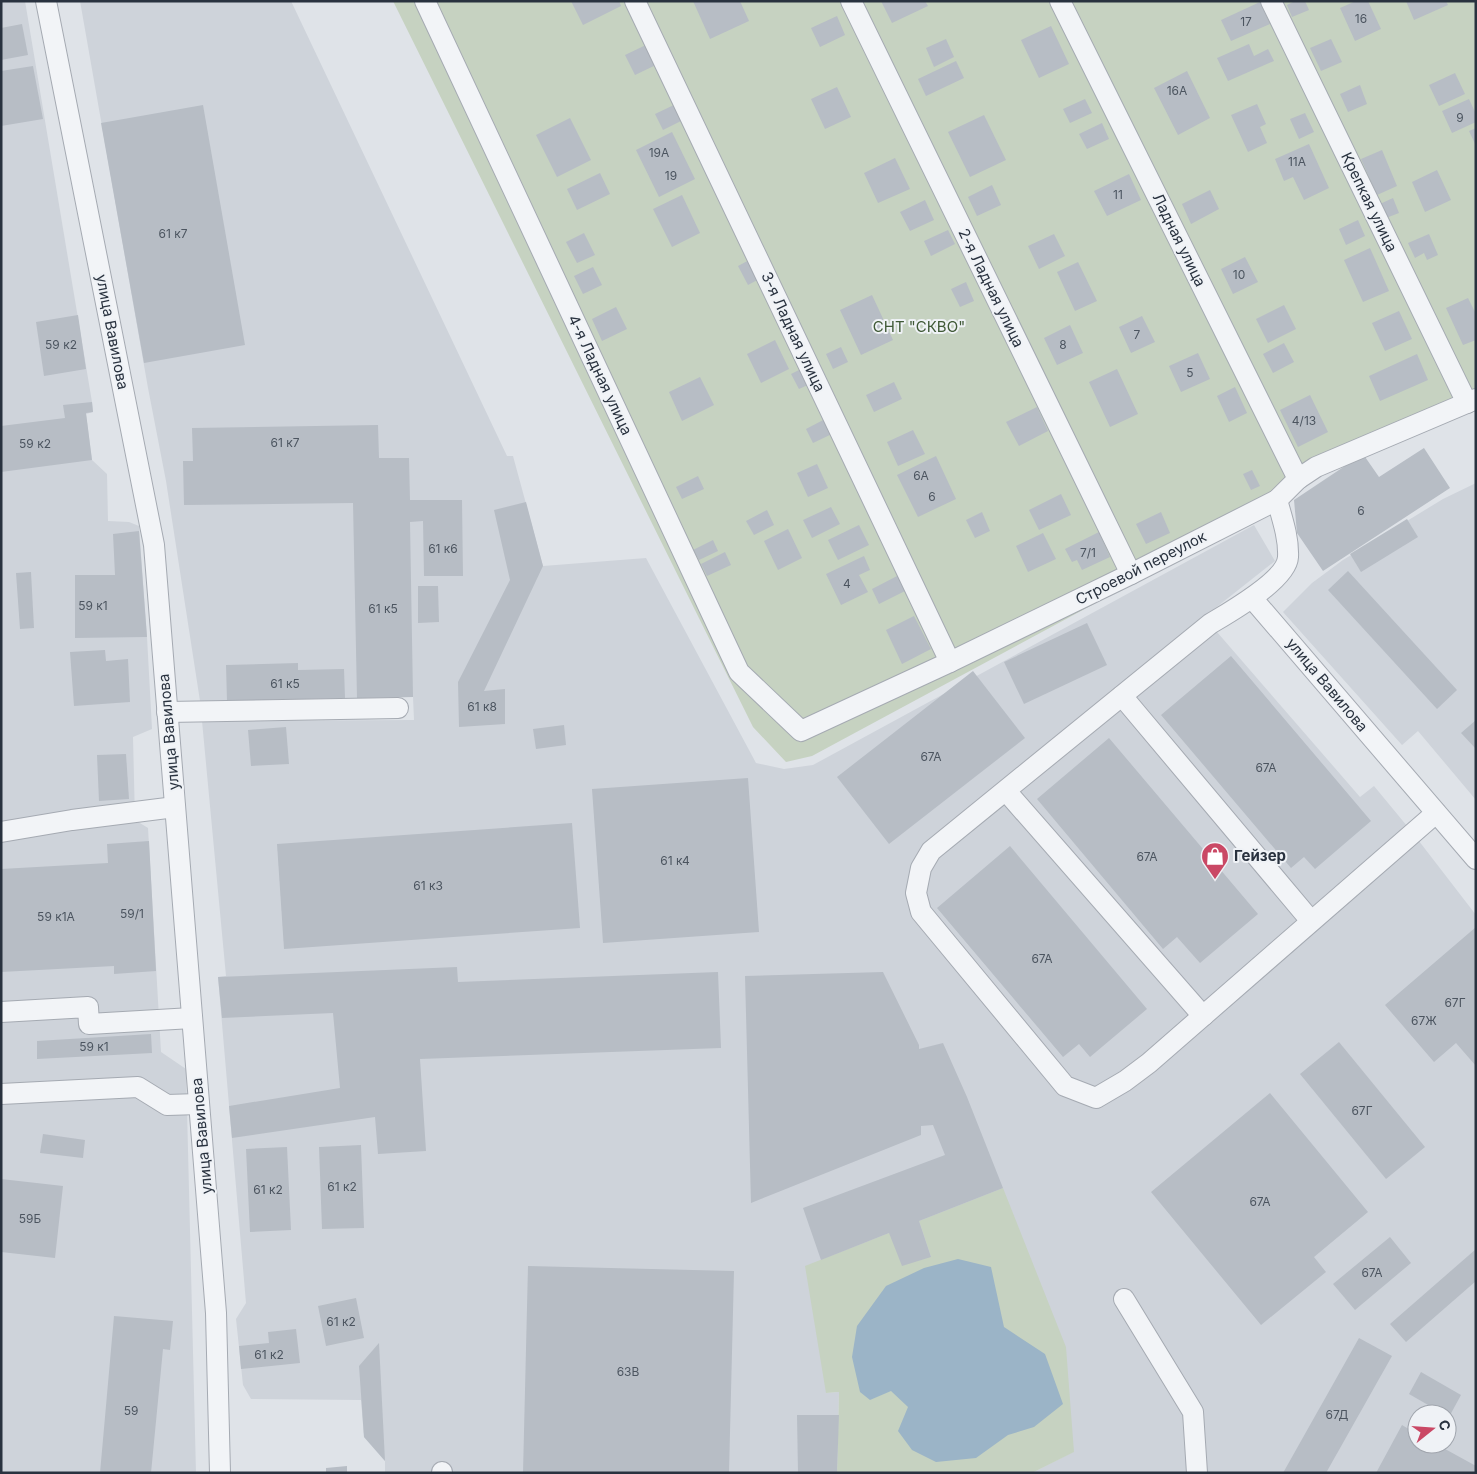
<svg xmlns="http://www.w3.org/2000/svg" width="1477" height="1474" viewBox="0 0 1477 1474" font-family="Inter,sans-serif">
  <rect width="100%" height="100%" fill="#dfe3e8"/>
  <g fill="#ced3da" fill-rule="evenodd">
    <polygon points="1,1 25,1 92,402 93,412 86,414 92,460 107,474 108,521 129,522 139,526 147,637 152,729 133,737 135,820 148,828 161,1052 186,1069 196,1473 1,1473"/>
    <path d="M80,1H291L507,456H513L543,566L646,558L756,763L784,769L813,765L1254,525L1275,561L1204,617L1360,797L1374,786L1412,832L1476,915V1473H1032L1073,1452L931,1257L826,1393L839,1392L837,1473H385V1461L364,1437L361,1400L251,1399L243,1385L236,1319L246,1303L218,977L226,976L202,721L414,720L413,697L200,701L166,481L148,388ZM1417,1414H1447V1444H1417Z"/>
    <polygon points="1476,483 1476,800 1418,731 1402,745 1283,612 1312,583 1343,560 1443,499"/>
  </g>
  <g fill="#c6d2c1">
    <polygon points="393,1 1476,1 1476,403 1316,470 1274,507 812,756 786,762 753,727"/>
    <polygon points="1003,1188 1066,1347 1074,1452 1032,1473 837,1473 839,1392 826,1393 805,1266 889,1233 931,1257 919,1221"/>
  </g>
  <polygon fill="#9bb4c7" points="958,1259 991,1267 1004,1327 1045,1354 1063,1404 1034,1427 1008,1435 976,1458 936,1462 912,1450 898,1431 908,1407 891,1391 870,1400 860,1392 852,1357 857,1326 886,1286 924,1268"/>
  <g fill="#b7bdc5">
    <polygon points="571,1 619,1 621,6 583,25"/>
    <polygon points="693,1 740,1 749,21 710,39"/>
    <polygon points="881,1 925,1 928,6 892,23"/>
    <polygon points="1295,1 1305,1 1309,10 1292,17 1287,5"/>
    <polygon points="1356,1 1368,1 1381,29 1355,41 1340,8"/>
    <polygon points="1406,1 1446,1 1448,5 1414,20"/>
    <polygon points="1260,2 1270,24 1231,41 1221,20"/>
    <polygon points="837,16 845,35 820,47 811,28"/>
    <polygon points="22,24 28,55 1,60 1,28"/>
    <polygon points="1051,26 1069,64 1039,78 1021,40"/>
    <polygon points="946,39 954,57 934,67 926,48"/>
    <polygon points="1331,39 1342,62 1321,71 1310,48"/>
    <polygon points="648,44 658,64 635,75 625,55"/>
    <polygon points="1249,44 1254,56 1268,49 1274,61 1228,81 1217,58"/>
    <polygon points="956,61 964,78 926,96 918,79"/>
    <polygon points="33,66 43,119 1,126 1,71"/>
    <polygon points="1187,71 1210,118 1178,135 1154,88"/>
    <polygon points="1455,73 1465,94 1439,106 1429,85"/>
    <polygon points="1360,85 1367,104 1348,112 1340,94"/>
    <polygon points="837,87 851,117 825,129 811,99"/>
    <polygon points="1085,99 1092,113 1070,123 1063,109"/>
    <polygon points="1469,99 1476,114 1476,122 1452,133 1442,111"/>
    <polygon points="676,104 683,120 663,130 655,114"/>
    <polygon points="1257,104 1266,124 1260,127 1267,143 1248,152 1231,115"/>
    <polygon points="203,105 245,345 144,363 101,123"/>
    <polygon points="1305,113 1314,132 1299,139 1290,119"/>
    <polygon points="984,115 1006,160 970,177 948,132"/>
    <polygon points="570,118 591,160 557,177 536,135"/>
    <polygon points="1102,123 1109,139 1087,149 1079,134"/>
    <polygon points="1476,128 1476,146 1469,131"/>
    <polygon points="672,132 695,179 659,197 636,150"/>
    <polygon points="1309,144 1329,188 1304,200 1293,177 1284,181 1275,159"/>
    <polygon points="1382,150 1397,186 1377,195 1361,159"/>
    <polygon points="895,158 910,189 878,203 864,173"/>
    <polygon points="1437,170 1451,200 1425,212 1412,182"/>
    <polygon points="600,173 610,194 577,210 567,189"/>
    <polygon points="1129,174 1141,200 1107,216 1094,191"/>
    <polygon points="992,185 1001,205 977,216 968,197"/>
    <polygon points="1210,190 1219,209 1191,224 1182,204"/>
    <polygon points="682,195 700,233 672,247 653,209"/>
    <polygon points="1393,198 1399,213 1386,218 1380,204"/>
    <polygon points="925,200 934,220 910,231 900,212"/>
    <polygon points="1358,220 1365,236 1346,245 1339,229"/>
    <polygon points="948,230 955,244 931,256 924,241"/>
    <polygon points="584,233 595,255 577,263 566,242"/>
    <polygon points="1054,234 1065,256 1039,269 1028,246"/>
    <polygon points="1429,234 1438,255 1427,260 1424,253 1415,258 1408,243"/>
    <polygon points="1370,248 1389,291 1363,302 1344,260"/>
    <polygon points="1245,257 1258,282 1233,294 1221,269"/>
    <polygon points="753,258 763,277 748,285 738,266"/>
    <polygon points="1078,262 1097,301 1075,311 1057,272"/>
    <polygon points="593,267 602,285 583,294 574,276"/>
    <polygon points="966,282 974,301 960,307 951,289"/>
    <polygon points="872,295 893,340 861,355 840,310"/>
    <polygon points="1468,298 1476,314 1476,340 1463,345 1446,308"/>
    <polygon points="1284,305 1296,329 1268,343 1256,319"/>
    <polygon points="616,307 627,329 602,341 592,319"/>
    <polygon points="1399,311 1412,339 1385,351 1372,323"/>
    <polygon points="78,315 86,369 44,376 36,322"/>
    <polygon points="1142,316 1155,342 1131,353 1119,327"/>
    <polygon points="1070,325 1083,353 1057,365 1044,338"/>
    <polygon points="775,340 789,369 761,383 747,354"/>
    <polygon points="1284,343 1294,362 1273,373 1263,354"/>
    <polygon points="841,347 848,362 833,369 826,354"/>
    <polygon points="1198,353 1210,379 1181,392 1169,366"/>
    <polygon points="1417,354 1428,380 1380,401 1369,376"/>
    <polygon points="803,368 810,384 799,389 791,374"/>
    <polygon points="1117,369 1138,414 1110,427 1089,382"/>
    <polygon points="700,377 714,405 682,421 669,392"/>
    <polygon points="894,382 902,399 874,412 866,395"/>
    <polygon points="1235,387 1247,413 1229,422 1217,396"/>
    <polygon points="1310,395 1328,432 1298,447 1280,410"/>
    <polygon points="92,402 93,412 86,413 92,460 1,472 1,426 65,418 63,405"/>
    <polygon points="1037,407 1048,431 1019,446 1006,422"/>
    <polygon points="827,418 834,433 813,443 806,429"/>
    <polygon points="378,425 379,458 409,458 410,500 462,500 463,576 424,576 423,521 410,522 413,697 357,698 353,503 184,505 183,461 193,461 192,428"/>
    <polygon points="913,430 925,454 898,466 887,442"/>
    <polygon points="1424,448 1450,488 1323,571 1297,533 1294,500 1363,454 1379,477"/>
    <polygon points="936,456 956,499 918,517 897,475"/>
    <polygon points="817,464 828,488 808,497 797,473"/>
    <polygon points="1252,470 1260,486 1251,490 1243,474"/>
    <polygon points="698,476 704,489 682,499 676,487"/>
    <polygon points="1061,494 1071,515 1039,530 1029,510"/>
    <polygon points="526,502 543,566 484,691 505,689 505,724 459,727 458,682 510,580 494,510"/>
    <polygon points="831,507 840,524 812,538 803,520"/>
    <polygon points="767,510 774,525 754,535 746,521"/>
    <polygon points="982,512 990,531 975,538 966,520"/>
    <polygon points="1161,512 1170,533 1146,544 1136,524"/>
    <polygon points="1407,519 1418,537 1361,572 1350,554"/>
    <polygon points="859,525 869,545 838,560 828,540"/>
    <polygon points="788,529 802,558 778,570 764,541"/>
    <polygon points="139,531 147,637 75,638 75,575 115,575 113,534"/>
    <polygon points="1099,532 1110,557 1082,570 1077,560 1072,562 1065,549"/>
    <polygon points="1043,533 1056,559 1028,572 1016,546"/>
    <polygon points="713,540 718,551 699,560 693,550"/>
    <polygon points="725,552 731,565 707,576 701,564"/>
    <polygon points="864,556 870,570 859,575 868,592 841,605 826,574"/>
    <polygon points="1348,571 1457,690 1437,709 1328,590"/>
    <polygon points="31,572 34,628 20,629 16,573"/>
    <polygon points="901,574 909,589 879,604 872,589"/>
    <polygon points="418,586 438,586 439,622 418,623"/>
    <polygon points="914,616 931,649 902,664 886,630"/>
    <polygon points="1087,623 1107,665 1024,704 1004,662"/>
    <polygon points="105,650 106,661 128,659 130,702 74,706 70,652"/>
    <polygon points="1231,656 1371,821 1315,869 1304,857 1291,868 1161,715"/>
    <polygon points="298,663 298,670 344,669 345,698 227,701 226,665"/>
    <polygon points="973,671 1025,738 889,844 837,777"/>
    <polygon points="1476,720 1476,749 1461,733"/>
    <polygon points="564,725 566,745 536,749 533,729"/>
    <polygon points="286,727 289,764 251,766 248,730"/>
    <polygon points="1109,738 1258,914 1200,963 1177,937 1163,949 1037,799"/>
    <polygon points="126,754 129,799 99,801 97,755"/>
    <polygon points="748,778 759,932 603,943 592,789"/>
    <polygon points="572,823 580,928 284,949 277,844"/>
    <polygon points="149,841 156,971 114,974 114,966 1,972 1,869 108,863 107,844"/>
    <polygon points="1010,846 1147,1009 1090,1057 1079,1044 1063,1057 937,908"/>
    <polygon points="1476,927 1476,1066 1456,1043 1434,1062 1385,1005"/>
    <polygon points="457,967 458,982 718,972 721,1048 420,1059 426,1151 378,1154 375,1117 232,1138 229,1106 340,1088 333,1013 222,1018 218,977"/>
    <polygon points="883,972 919,1045 919,1049 943,1043 967,1097 1003,1188 919,1221 931,1257 902,1266 889,1233 821,1260 803,1208 945,1155 933,1125 921,1126 921,1135 751,1203 745,976"/>
    <polygon points="151,1034 152,1053 37,1059 37,1041"/>
    <polygon points="1339,1042 1425,1147 1386,1179 1300,1074"/>
    <polygon points="1270,1093 1368,1212 1314,1257 1326,1272 1261,1325 1151,1192"/>
    <polygon points="43,1134 85,1140 83,1158 40,1153"/>
    <polygon points="361,1145 364,1228 322,1229 319,1147"/>
    <polygon points="287,1147 291,1230 250,1232 246,1149"/>
    <polygon points="1,1179 63,1186 55,1258 1,1252"/>
    <polygon points="1390,1237 1411,1263 1355,1310 1333,1284"/>
    <polygon points="1476,1249 1476,1281 1406,1342 1390,1324"/>
    <polygon points="528,1266 734,1271 729,1473 523,1473"/>
    <polygon points="356,1298 364,1338 326,1346 318,1306"/>
    <polygon points="114,1316 173,1321 170,1350 163,1349 151,1473 100,1473"/>
    <polygon points="296,1329 300,1363 241,1369 239,1346 269,1343 268,1332"/>
    <polygon points="1359,1338 1392,1356 1326,1473 1283,1473"/>
    <polygon points="379,1343 385,1461 364,1437 359,1366"/>
    <polygon points="1421,1372 1461,1395 1449,1417 1409,1394"/>
    <polygon points="797,1415 839,1415 837,1473 798,1473"/>
    <polygon points="1402,1425 1417,1434 1417,1444 1436,1444 1476,1466 1476,1473 1376,1473"/>
    <polygon points="347,1466 347,1473 326,1473 326,1468"/>
  </g>
  <g fill="none" stroke-linecap="round" stroke-linejoin="round">
    <g stroke="#a5aab2" stroke-width="22">
      <g id="minor">
        <polyline points="46,1 154,545 216,1313 220,1473"/>
        <polyline points="425,1 739,672 801,731 950,662 1131,574 1277,500 1298,479 1316,467 1476,399"/>
        <polyline points="635,1 950,662"/>
        <polyline points="851,1 1131,574"/>
        <polyline points="1060,1 1298,479"/>
        <polyline points="1271,1 1467,403"/>
        <path d="M1277,500C1282,518 1289,538 1288,557C1287,580 1228,613 1210,624L931,851L921,868L916,893L921,912L1065,1086L1096,1098L1125,1081L1149,1063L1436,813"/>
        <polyline points="1252,598 1476,859"/>
        <polyline points="1122,696 1311,921"/>
        <polyline points="167,712 398,708"/>
        <polyline points="1006,791 1203,1016"/>
        <polyline points="1,832 72,820 175,807"/>
        <polyline points="1,1012 88,1007 89,1024 192,1018"/>
        <polyline points="1,1094 138,1087 167,1105 199,1104"/>
        <polyline points="1124,1299 1193,1412 1197,1473"/>
        <polyline points="442,1472 442,1473"/>
      </g>
    </g>
    <use href="#minor" stroke="#f2f4f7" stroke-width="20"/>
  </g>
  <defs>
    <g id="shop-pin" transform="scale(1.4375)"><path d="M0 17L-7.5 6A9.5 9.5 0 1 1 7.5 6Z" fill="#ca4865" stroke="#eff2f6"/><path d="M-5-2.5h2.3a2.7 3.5 0 0 1 5.4 0H5L5.5 6h-11ZM-1.5-2.5h3a1.5 2.3 0 0 0-3 0Z" fill="#fff"/></g>
  </defs>
  <g fill-rule="evenodd">
    <use href="#shop-pin" x="1215" y="856"/>
  </g>
  <g text-anchor="middle" stroke-width="4" stroke-linejoin="round" paint-order="stroke">
    <g font-size="12" fill="#4c5560">
      <text x="1361" y="23">16</text>
      <text x="1246" y="26">17</text>
      <text x="1177" y="95">16А</text>
      <text x="1460" y="122">9</text>
      <text x="659" y="157">19А</text>
      <text x="1297" y="166">11А</text>
      <text x="671" y="180">19</text>
      <text x="1118" y="199">11</text>
      <text x="173" y="238">61 к7</text>
      <text x="1239" y="279">10</text>
      <text x="1137" y="339">7</text>
      <text x="61" y="349">59 к2</text>
      <text x="1063" y="349">8</text>
      <text x="1190" y="377">5</text>
      <text x="1304" y="425">4/13</text>
      <text x="285" y="447">61 к7</text>
      <text x="35" y="448">59 к2</text>
      <text x="921" y="480">6А</text>
      <text x="932" y="501">6</text>
      <text x="1361" y="515">6</text>
      <text x="443" y="553">61 к6</text>
      <text x="1088" y="557">7/1</text>
      <text x="847" y="588">4</text>
      <text x="93" y="610">59 к1</text>
      <text x="383" y="613">61 к5</text>
      <text x="285" y="688">61 к5</text>
      <text x="482" y="711">61 к8</text>
      <text x="931" y="761">67А</text>
      <text x="1266" y="772">67А</text>
      <text x="1147" y="861">67А</text>
      <text x="675" y="865">61 к4</text>
      <text x="428" y="890">61 к3</text>
      <text x="132" y="918">59/1</text>
      <text x="56" y="921">59 к1А</text>
      <text x="1042" y="963">67А</text>
      <text x="1455" y="1007">67Г</text>
      <text x="1424" y="1025">67Ж</text>
      <text x="94" y="1051">59 к1</text>
      <text x="1362" y="1115">67Г</text>
      <text x="342" y="1191">61 к2</text>
      <text x="268" y="1194">61 к2</text>
      <text x="1260" y="1206">67А</text>
      <text x="30" y="1223">59Б</text>
      <text x="1372" y="1277">67А</text>
      <text x="341" y="1326">61 к2</text>
      <text x="269" y="1359">61 к2</text>
      <text x="628" y="1376">63В</text>
      <text x="131" y="1415">59</text>
      <text x="1337" y="1419">67Д</text>
    </g>
    <g font-size="15" fill="#29323f" stroke="#eff2f6">
      <text transform="translate(1369 202) rotate(64)" y="5">Крепкая улица</text>
      <text transform="translate(1179 240) rotate(64)" y="5">Ладная улица</text>
      <text transform="translate(991 288) rotate(64)" y="5">2-я Ладная улица</text>
      <text transform="translate(112 332) rotate(79)" y="5">улица Вавилова</text>
      <text transform="translate(793 332) rotate(65)" y="5">3-я Ладная улица</text>
      <text transform="translate(600 375) rotate(65)" y="5">4-я Ладная улица</text>
      <text transform="translate(1141 568) rotate(-27)" y="5">Строевой переулок</text>
      <text transform="translate(1327 685) rotate(50)" y="5">улица Вавилова</text>
      <text transform="translate(169 732) rotate(-95)" y="5">улица Вавилова</text>
      <text transform="translate(202 1136) rotate(-95)" y="5">улица Вавилова</text>
    </g>
    <g font-size="15" fill="#405a37" stroke="#eff2f6">
      <text x="919" y="332">СНТ "СКВО"</text>
    </g>
    <g font-size="15" font-weight="bold" fill="#29323f" stroke="#eff2f6" text-anchor="start">
      <text x="1234" y="861">Гейзер</text>
    </g>
  </g>
  <rect width="1477" height="1474" fill="none" stroke="#29323f" stroke-width="5"/>
  <g transform="translate(1432 1429) rotate(73)"><circle r="24" fill="#eff2f6" stroke="#a0a5ad"/>
  <path d="M0-4L9 19L0 12L-9 19Z" fill="#ca4865"/>
  <text y="-8" font-size="14" font-weight="bold" text-anchor="middle" fill="#29323f">С</text>
  </g>
</svg>
